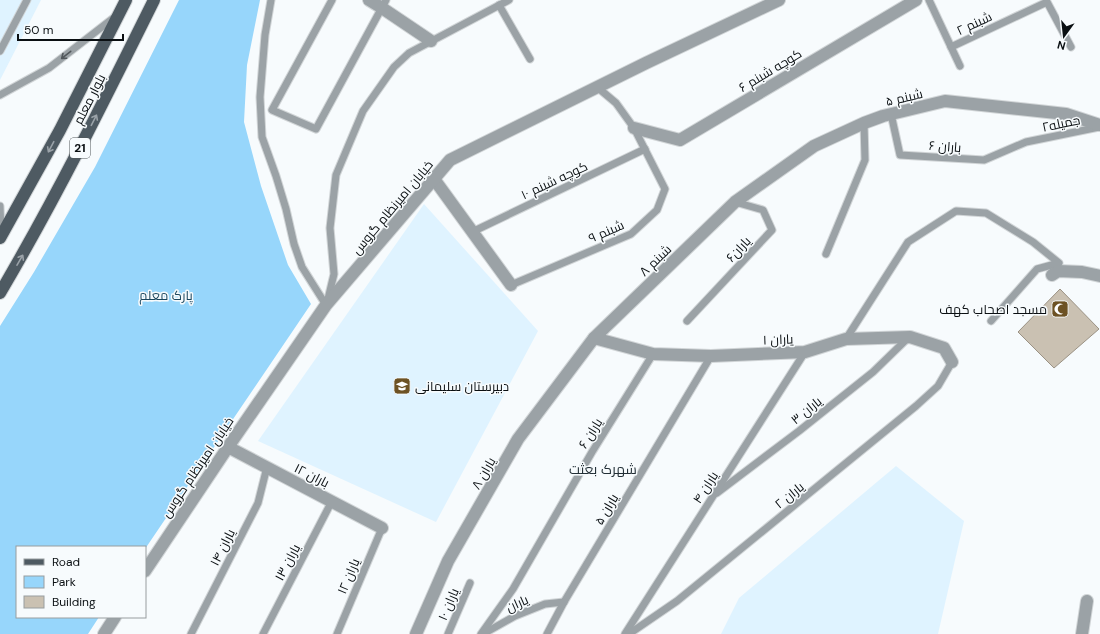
<svg xmlns="http://www.w3.org/2000/svg" width="1100" height="634" viewBox="0 0 1100 634" font-family="'DM Sans',Cairo,sans-serif">
  <rect width="100%" height="100%" fill="#f7fbfd"/>
  <g fill="#dff3ff">
    <polygon points="0,0 41,0 0,80"/>
    <polygon points="424,204 538,331 436,522 258,441"/>
    <polygon points="896,466 964,521 938,634 721,634 739,598"/>
  </g>
  <polygon fill="#97d6fb" points="179,0 260,0 247,65 244,122 261,186 288,265 311,304 145,549 145,547 17,547 17,617 99,617 88,634 0,634 0,326 34,272 95,167"/>
  <polygon fill="#cac1b2" stroke="#9b9284" points="1060,289 1099,329 1054,368 1018,332"/>
  <g fill="none" stroke-linecap="round" stroke-linejoin="round">
    <g stroke="#d1d5d7" stroke-width="9">
      <g id="lane">
        <polyline points="271,0 265,35 260,97 262,137 276,176 286,209 294,244 302,267 326,305"/>
        <polyline points="332,0 272,110 316,129 386,0"/>
        <polyline points="929,0 960,66"/>
        <polyline points="499,5 530,59"/>
        <polyline points="951,47 1047,2 1071,47"/>
        <polyline points="0,51 27,0"/>
        <polyline points="0,95 49,68 116,16"/>
        <polyline points="891,114 900,155 984,160 1026,142 1100,127"/>
        <polyline points="0,206 1,232"/>
        <polyline points="472,232 645,149"/>
        <polyline points="826,254 865,160 864,123"/>
        <polyline points="511,285 631,234 657,210 665,189 634,128 616,103 597,87"/>
        <polyline points="328,299 334,274 330,228 336,175 363,111 394,67 409,53 509,0"/>
        <polyline points="687,321 772,230 763,210 735,202"/>
        <polyline points="846,339 908,242 956,211 986,213 1033,242 1059,263 1037,269 991,321"/>
        <polyline points="717,493 799,431 873,372 909,337"/>
        <polyline points="191,634 258,503 267,467"/>
        <polyline points="263,634 332,501"/>
        <polyline points="337,634 382,528"/>
        <polyline points="448,634 470,583"/>
        <polyline points="481,634 513,589 592,452 653,354"/>
        <polyline points="483,634 515,616 545,604 564,602"/>
        <polyline points="547,634 564,602 711,356"/>
        <polyline points="625,634 805,352"/>
        <polyline points="629,634 677,601 916,406 938,386 952,362"/>
      </g>
    </g>
    <g stroke="#d1d5d7" stroke-width="14">
      <g id="street">
        <polyline points="369,0 382,8 431,41"/>
        <polyline points="634,128 680,140 916,0"/>
        <polyline points="434,179 511,285"/>
        <polyline points="1052,275 1058,271 1082,272 1100,276"/>
        <polyline points="594,338 653,354 711,356 805,352 846,339 910,337 944,348 952,362"/>
        <polyline points="228,447 382,528"/>
        <polyline points="145,571 228,447 326,305 450,160 646,63 779,0"/>
        <polyline points="104,634 115,617"/>
        <polyline points="416,634 448,561 518,439 594,338 735,202 814,146 864,123 883,116 945,101 1066,114 1100,125"/>
        <polyline points="1082,634 1087,601"/>
      </g>
    </g>
    <g stroke="#d1d5d7" stroke-width="14">
      <g id="primary">
        <polyline points="0,238 60,130 126,0"/>
        <path d="M0,293C56,198 105,99 154,0"/>
      </g>
    </g>
    <use href="#lane" stroke="#9ba2a6" stroke-width="7"/>
    <use href="#street" stroke="#9ba2a6" stroke-width="12"/>
    <use href="#primary" stroke="#4e5a62" stroke-width="12"/>
  </g>
  <defs><path id="oneway-shaft" d="M-6 0H5M1.5-3L5.5 0L1.5 3" fill="none" stroke-width="1.6" stroke-linecap="round" stroke-linejoin="round"/></defs>
  <use stroke="#52585c" href="#oneway-shaft" transform="translate(66 55) rotate(142)"/>
  <g stroke="#9aa2a8">
    <use href="#oneway-shaft" transform="translate(94 120) rotate(-63)"/>
    <use href="#oneway-shaft" transform="translate(51 147) rotate(118)"/>
    <use href="#oneway-shaft" transform="translate(20 260) rotate(-60)"/>
  </g>
  <defs>
    <g id="mosque-square" transform="scale(0.9)"><rect x="-9" y="-9" width="18" height="18" rx="4" fill="#6d5224" stroke="#f7fbfd"/><path d="M3.5-4.9A6 6 0 1 0 3.5 4.9A5 5 0 1 1 3.5-4.9Z" fill="#fff"/></g>
    <g id="school-square" transform="scale(0.9)"><rect x="-9" y="-9" width="18" height="18" rx="4" fill="#6d5224" stroke="#f7fbfd"/><path d="M0-5L7-2L0 1L-7-2ZM-4 1L0 2.5L4 1V4Q0 6-4 4Z" fill="#fff"/></g>
  </defs>
  <g fill-rule="evenodd">
    <use href="#mosque-square" x="1060" y="309"/>
    <use href="#school-square" x="402" y="386"/>
  </g>
  <g text-anchor="middle" stroke-width="3" stroke-linejoin="round" paint-order="stroke">
    <rect fill="#f7fbfd" stroke="#515658" stroke-width="1" x="70" y="138" width="20" height="20" rx="3"/>
    <g font-size="12" font-weight="bold" fill="#0a0f12">
      <text x="80" y="152">21</text>
    </g>
    <g font-size="13" fill="#0a0f12" stroke="#f7fbfd">
      <text transform="translate(974 23) rotate(-25)" y="5">شبنم ۲</text>
      <text transform="translate(770 70) rotate(-31)" y="5">کوچه شبنم ۶</text>
      <text transform="translate(904 97) rotate(-13)" y="5">شبنم ۵</text>
      <text transform="translate(89 99) rotate(-63)" y="5">بلوار معلم</text>
      <text transform="translate(1061 123) rotate(-12)" y="5">جمیله۲</text>
      <text transform="translate(945 146) rotate(4)" y="5">باران ۶</text>
      <text transform="translate(554 180) rotate(-25)" y="5">کوچه شبنم ۱۰</text>
      <text transform="translate(392 207) rotate(-50)" y="5">خیابان امیرنظام گروس</text>
      <text transform="translate(606 231) rotate(-24)" y="5">شبنم ۹</text>
      <text transform="translate(738 249) rotate(-47)" y="5">یاران۶</text>
      <text transform="translate(655 260) rotate(-44)" y="5">شبنم ۸</text>
      <text transform="translate(778 339) rotate(-2)" y="5">یاران ۱</text>
      <text transform="translate(806 410) rotate(-39)" y="5">یاران ۳</text>
      <text transform="translate(590 433) rotate(-58)" y="5">یاران ۶</text>
      <text transform="translate(197 467) rotate(-56)" y="5">خیابان امیرنظام گروس</text>
      <text transform="translate(483 473) rotate(-60)" y="5">یاران ۸</text>
      <text transform="translate(312 475) rotate(27)" y="5">باران ۱۲</text>
      <text transform="translate(705 487) rotate(-57)" y="5">یاران ۴</text>
      <text transform="translate(789 495) rotate(-39)" y="5">یاران ۲</text>
      <text transform="translate(606 509) rotate(-59)" y="5">یاران ۵</text>
      <text transform="translate(222 547) rotate(-63)" y="5">یاران ۱۴</text>
      <text transform="translate(287 562) rotate(-62)" y="5">یاران ۱۳</text>
      <text transform="translate(348 576) rotate(-67)" y="5">یاران ۱۲</text>
      <text transform="translate(517 603) rotate(-24)" y="5">یاران</text>
      <text transform="translate(448 604) rotate(-67)" y="5">یاران ۱۰</text>
    </g>
    <g font-size="13" fill="#19455d" stroke="#f7fbfd">
      <text x="166" y="300">پارک معلم</text>
    </g>
    <g font-size="13" fill="#0a0f12" stroke="#f7fbfd" text-anchor="end">
      <text x="1047" y="314">مسجد اصحاب کهف</text>
      <text x="415" y="391" text-anchor="start">دبیرستان سلیمانی</text>
    </g>
    <g font-size="14" fill="#222f36" stroke="#f7fbfd">
      <text x="603" y="474">شهرک بعثت</text>
    </g>
  </g>
  <rect x="16" y="546" width="130" height="72" fill="#f7fbfd" stroke="#989d9f"/>
  <rect x="24" y="559" width="20" height="6" fill="#4e5a62" stroke="#989d9f"/>
  <text x="52" y="566" font-size="12" fill="#0a0f12">Road</text>
  <rect x="24" y="576" width="20" height="12" fill="#97d6fb" stroke="#989d9f"/>
  <text x="52" y="586" font-size="12" fill="#0a0f12">Park</text>
  <rect x="24" y="596" width="20" height="12" fill="#cac1b2" stroke="#989d9f"/>
  <text x="52" y="606" font-size="12" fill="#0a0f12">Building</text>
  <g transform="translate(1064 36) rotate(195)" stroke="#f7fbfd" stroke-width="3" paint-order="stroke">
  <path d="M0-3L7 15L0 10L-7 15Z" fill="#0a0f12"/>
  <text y="-6" font-size="11" font-weight="bold" text-anchor="middle" fill="#0a0f12">N</text>
  </g>
  <path d="M18 34v6h105v-6" fill="none" stroke="#0a0f12" stroke-width="2"/>
  <text x="24" y="34" font-size="12" fill="#0a0f12" stroke="#f7fbfd" stroke-width="3" paint-order="stroke">50 m</text>
</svg>
